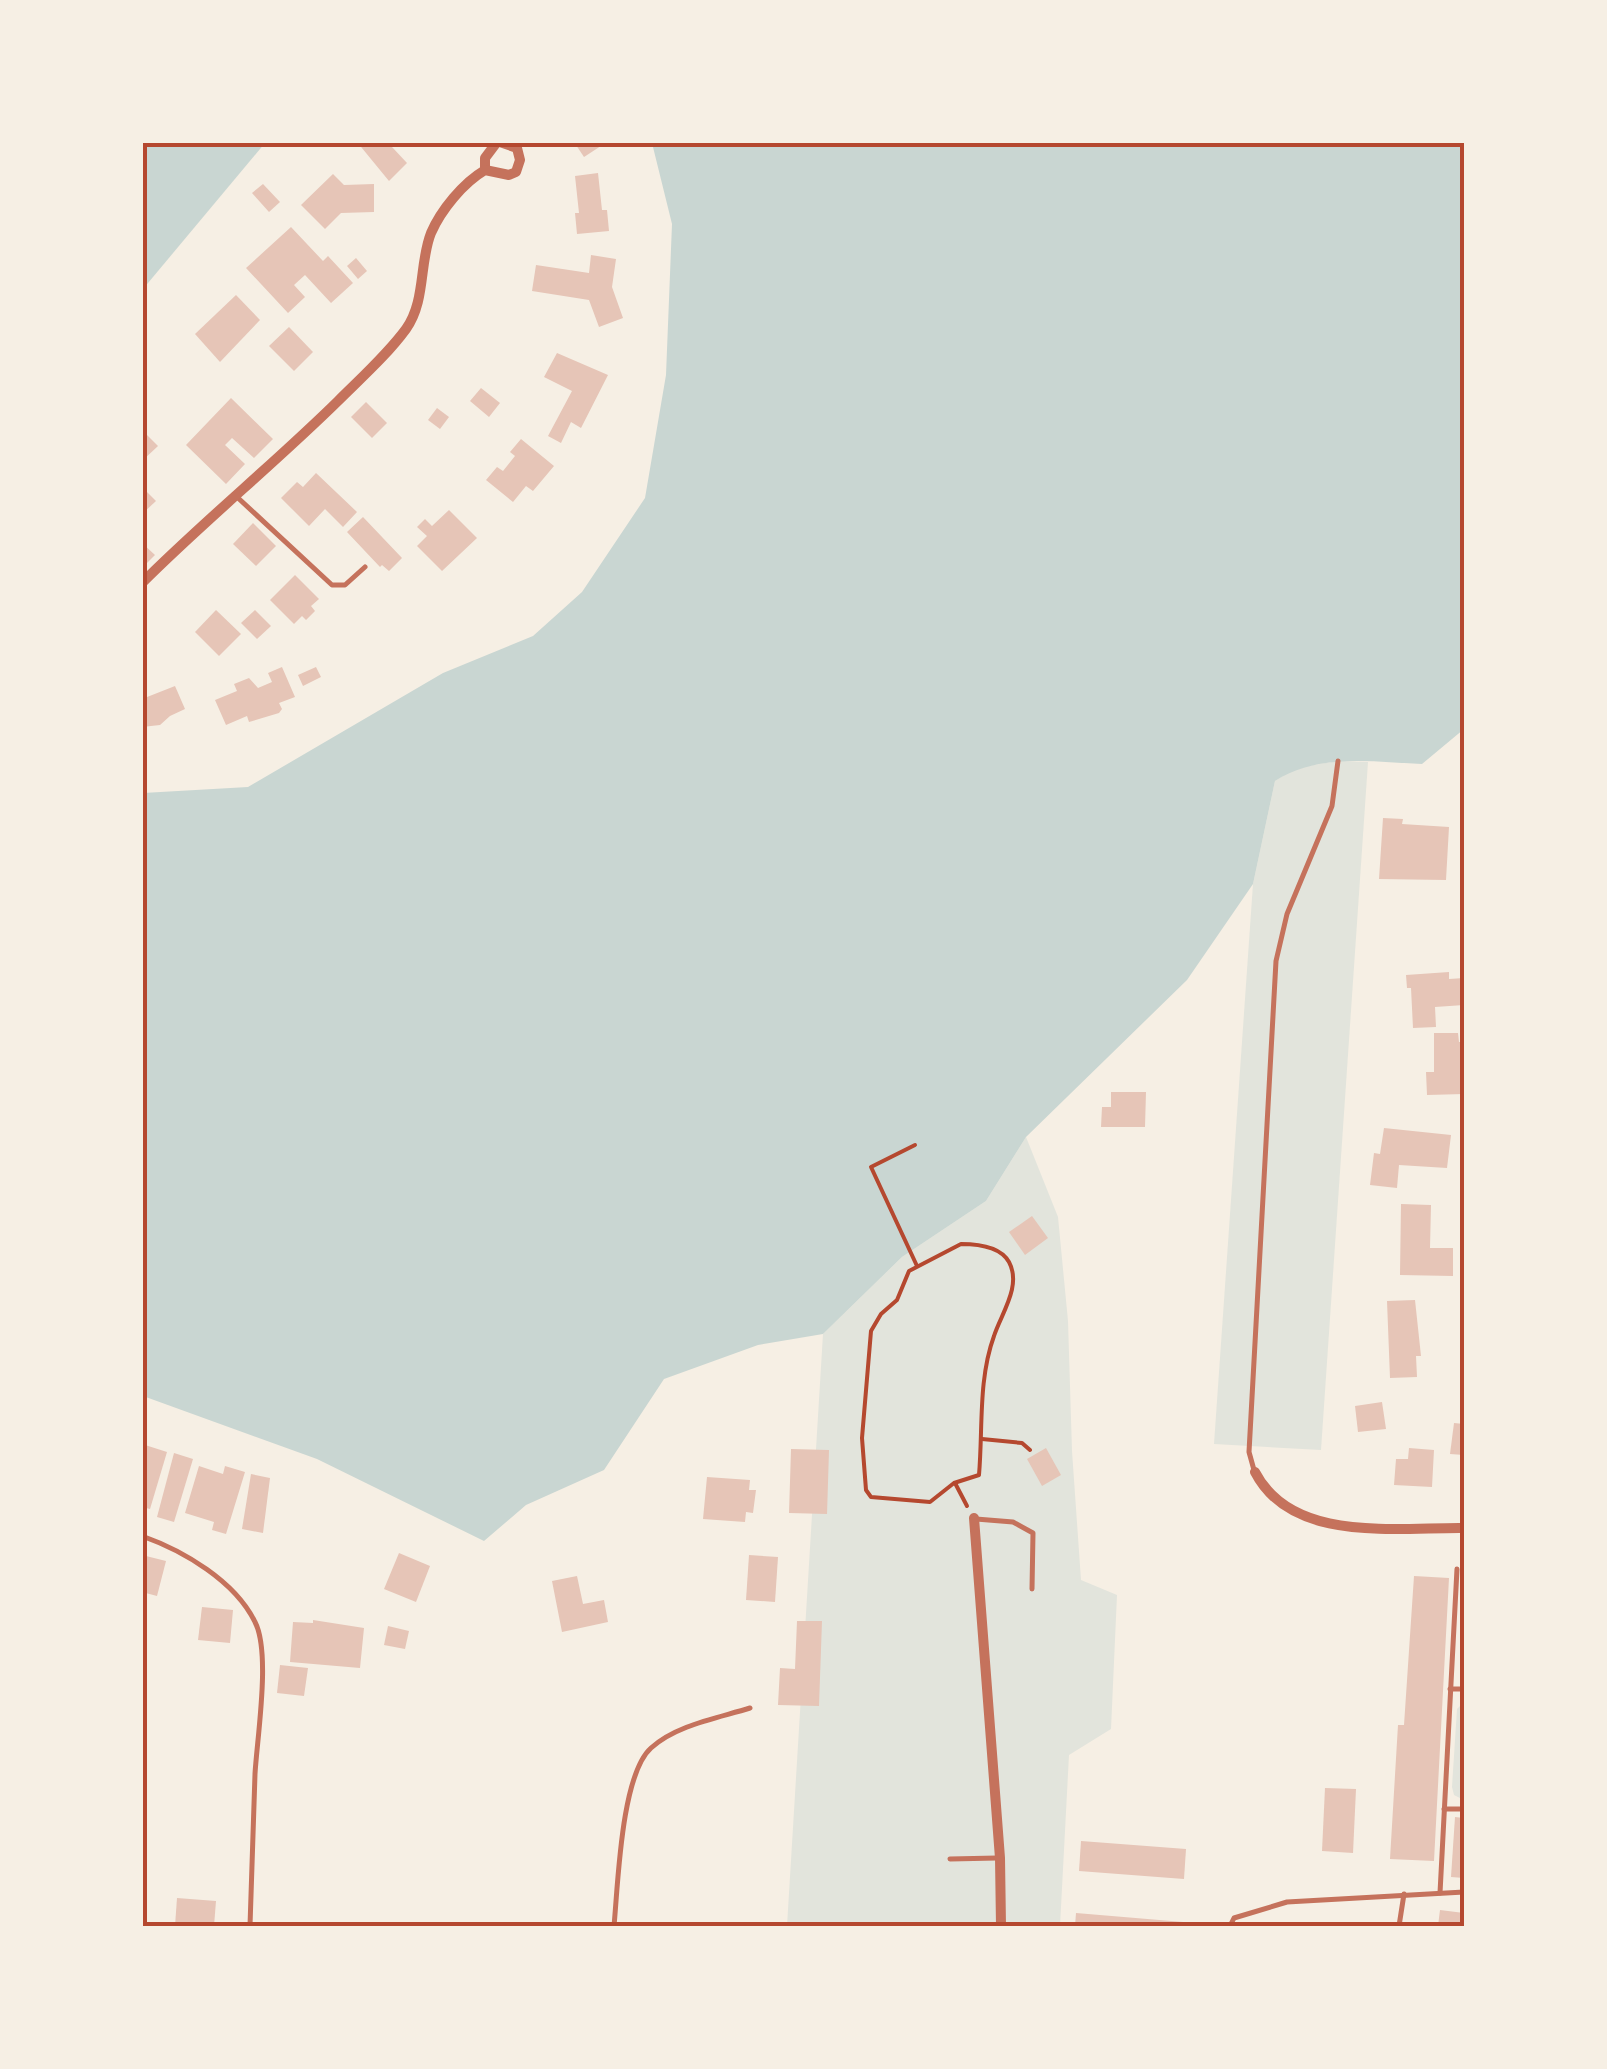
<svg xmlns="http://www.w3.org/2000/svg" width="1607" height="2069" viewBox="0 0 1607 2069" font-family="Bitter,serif">
  <rect width="100%" height="100%" fill="#f6efe4"/>
  <g fill="#e2e4dc">
    <polygon points="1338,761 1368,762 1321,1450 1214,1444 1253,884 1275,781 1295,768"/>
    <polygon points="1026,1137 1058,1217 1068,1321 1072,1451 1081,1580 1117,1595 1111,1729 1069,1755 1060,1926 787,1926 823,1334 902,1257 986,1201"/>
    <polygon points="1464,1702 1464,1800 1454,1795 1452,1787 1457,1709"/>
  </g>
  <g fill="#c9d6d2">
    <polygon points="143,142 265,143 143,289 142,143"/>
    <path d="M652,143H1464V729L1422,764C1372,762 1319,753 1275,781L1253,884L1187,980L1026,1137L986,1201L902,1257L823,1334L758,1345L664,1379L604,1470L526,1505L484,1541L317,1459L143,1396V793L248,787L443,673L533,636L582,592L645,498L666,375L672,224Z"/>
  </g>
  <g fill="#e6c5b7">
    <polygon points="357,142 396,142 392,147 407,163 389,181"/>
    <polygon points="574,142 607,142 584,157"/>
    <polygon points="598,173 602,210 607,210 609,231 577,234 575,213 579,213 575,176"/>
    <polygon points="333,174 344,185 374,184 374,212 341,213 325,229 301,205"/>
    <polygon points="263,184 280,202 269,212 252,193"/>
    <polygon points="291,227 323,261 328,256 353,283 331,303 305,275 294,285 305,297 288,313 246,268"/>
    <polygon points="591,255 616,259 612,287 623,318 599,327 589,300 532,291 536,265 589,273"/>
    <polygon points="356,258 367,271 358,279 347,266"/>
    <polygon points="236,295 260,320 220,362 195,334"/>
    <polygon points="289,327 313,352 294,371 269,346"/>
    <polygon points="557,353 608,375 581,428 571,422 561,443 548,436 572,391 544,377"/>
    <polygon points="481,388 500,403 489,417 470,401"/>
    <polygon points="231,398 273,439 254,458 232,438 225,445 245,464 226,484 186,445"/>
    <polygon points="366,402 387,423 372,438 351,417"/>
    <polygon points="437,408 449,417 440,429 428,420"/>
    <polygon points="142,430 158,446 142,461"/>
    <polygon points="521,439 554,466 533,491 526,486 513,502 486,480 497,467 503,471 515,456 510,452"/>
    <polygon points="316,473 357,512 343,527 325,509 309,526 281,498 297,482 303,487"/>
    <polygon points="142,487 156,501 142,514"/>
    <polygon points="449,510 477,538 442,571 417,546 427,536 417,527 425,519 432,526"/>
    <polygon points="363,517 402,558 389,571 382,565 380,567 347,532"/>
    <polygon points="253,523 276,546 256,566 233,544"/>
    <polygon points="142,543 155,555 142,568"/>
    <polygon points="295,575 319,599 311,606 315,611 306,620 302,616 294,624 270,600"/>
    <polygon points="216,610 241,634 219,656 195,632"/>
    <polygon points="255,610 271,626 257,639 241,623"/>
    <polygon points="282,667 295,697 279,703 282,709 279,713 249,722 247,716 226,725 215,700 237,691 234,684 249,678 258,688 272,682 268,673"/>
    <polygon points="316,667 321,677 303,686 298,675"/>
    <polygon points="175,686 185,709 170,716 160,725 142,727 142,699"/>
    <polygon points="1383,818 1403,819 1402,824 1449,827 1446,880 1379,879"/>
    <polygon points="1449,972 1449,979 1464,978 1464,1005 1435,1007 1436,1027 1413,1028 1411,988 1407,988 1406,975"/>
    <polygon points="1434,1033 1458,1033 1459,1042 1462,1042 1464,1094 1427,1095 1426,1072 1434,1072"/>
    <polygon points="1111,1092 1146,1092 1145,1127 1101,1127 1102,1107 1111,1107"/>
    <polygon points="1384,1128 1451,1135 1447,1168 1399,1165 1397,1188 1370,1185 1374,1153 1380,1154"/>
    <polygon points="1401,1204 1431,1205 1430,1248 1453,1248 1453,1276 1400,1275"/>
    <polygon points="1032,1216 1048,1238 1025,1255 1009,1232"/>
    <polygon points="1415,1300 1421,1356 1416,1356 1417,1377 1390,1378 1387,1301"/>
    <polygon points="1382,1402 1386,1429 1358,1432 1355,1406"/>
    <polygon points="1454,1423 1464,1424 1464,1455 1450,1454"/>
    <polygon points="142,1444 167,1452 150,1509 142,1507"/>
    <polygon points="1046,1448 1061,1475 1042,1486 1027,1459"/>
    <polygon points="1409,1448 1434,1450 1432,1487 1394,1485 1396,1459 1408,1459"/>
    <polygon points="791,1449 829,1450 827,1514 789,1513"/>
    <polygon points="174,1453 193,1459 174,1522 157,1517"/>
    <polygon points="199,1466 223,1474 225,1466 245,1472 226,1534 212,1530 214,1522 185,1513"/>
    <polygon points="251,1474 270,1478 263,1533 242,1529"/>
    <polygon points="707,1477 750,1480 749,1490 756,1490 753,1513 746,1512 745,1522 703,1519"/>
    <polygon points="399,1553 430,1566 416,1602 384,1589"/>
    <polygon points="142,1555 166,1561 157,1596 142,1592"/>
    <polygon points="749,1555 778,1557 775,1602 746,1600"/>
    <polygon points="577,1576 583,1604 604,1600 608,1622 562,1632 552,1581"/>
    <polygon points="1414,1576 1449,1578 1434,1861 1390,1859 1398,1725 1404,1725"/>
    <polygon points="202,1607 233,1610 230,1643 198,1640"/>
    <polygon points="313,1620 364,1628 360,1668 290,1662 293,1622 313,1623"/>
    <polygon points="797,1621 822,1621 819,1706 778,1705 780,1668 795,1669"/>
    <polygon points="388,1626 409,1631 405,1649 384,1645"/>
    <polygon points="280,1665 308,1668 304,1696 277,1693"/>
    <polygon points="1325,1788 1356,1789 1353,1853 1322,1851"/>
    <polygon points="1455,1817 1464,1818 1464,1878 1451,1877"/>
    <polygon points="1081,1841 1186,1849 1184,1879 1079,1871"/>
    <polygon points="177,1898 216,1901 214,1926 175,1926"/>
    <polygon points="1440,1910 1464,1913 1464,1926 1438,1926"/>
    <polygon points="1076,1913 1207,1924 1207,1926 1075,1926"/>
  </g>
  <g fill="none" stroke-linecap="round" stroke-linejoin="round">
    <g stroke="#b5482f" stroke-width="4">
      <polyline points="915,1145 871,1167 917,1266"/>
      <path d="M961,1244C977,1244 1000,1246 1009,1262C1022,1286 1001,1314 994,1336C978,1380 983,1429 979,1475L954,1483L930,1502L871,1497L866,1490L862,1438L871,1331L881,1314L897,1300L909,1271Z"/>
      <polyline points="982,1439 1022,1443 1030,1450"/>
      <polyline points="955,1483 967,1506"/>
    </g>
    <g stroke="#c5725c" stroke-width="5">
      <polyline points="237,497 332,585 345,585 365,567"/>
      <polyline points="1254,1470 1249,1452 1276,961 1287,914 1332,806 1338,761"/>
      <polyline points="976,1519 1013,1522 1033,1533 1032,1589"/>
      <path d="M142,1536C184,1551 235,1581 255,1622C271,1653 257,1738 255,1774C253,1825 252,1876 250,1926"/>
      <polyline points="1450,1689 1464,1689"/>
      <polyline points="1444,1809 1464,1809"/>
      <polyline points="950,1859 997,1858"/>
      <polyline points="1440,1893 1457,1569"/>
      <path d="M614,1926C618,1885 621,1775 651,1748C676,1725 718,1718 750,1708"/>
      <polyline points="1230,1926 1234,1918 1287,1902 1464,1892"/>
      <polyline points="1399,1926 1404,1894"/>
    </g>
    <g stroke="#c5725c" stroke-width="10">
      <polyline points="485,170 485,158 497,142"/>
      <path d="M142,583C205,520 274,464 338,401C361,378 387,355 406,329C426,301 419,263 431,233C441,210 463,183 485,170L509,175L516,172L520,160L517,148L500,142"/>
      <path d="M1255,1472C1292,1544 1397,1527 1464,1528"/>
      <polyline points="974,1518 1000,1858 1001,1926"/>
    </g>
  </g>
  <rect width="1607" height="2069" fill="none" stroke="#f6efe4" stroke-width="290"/>
  <rect x="145" y="145" width="1317" height="1779" fill="none" stroke="#b5482f" stroke-width="4"/>
</svg>
